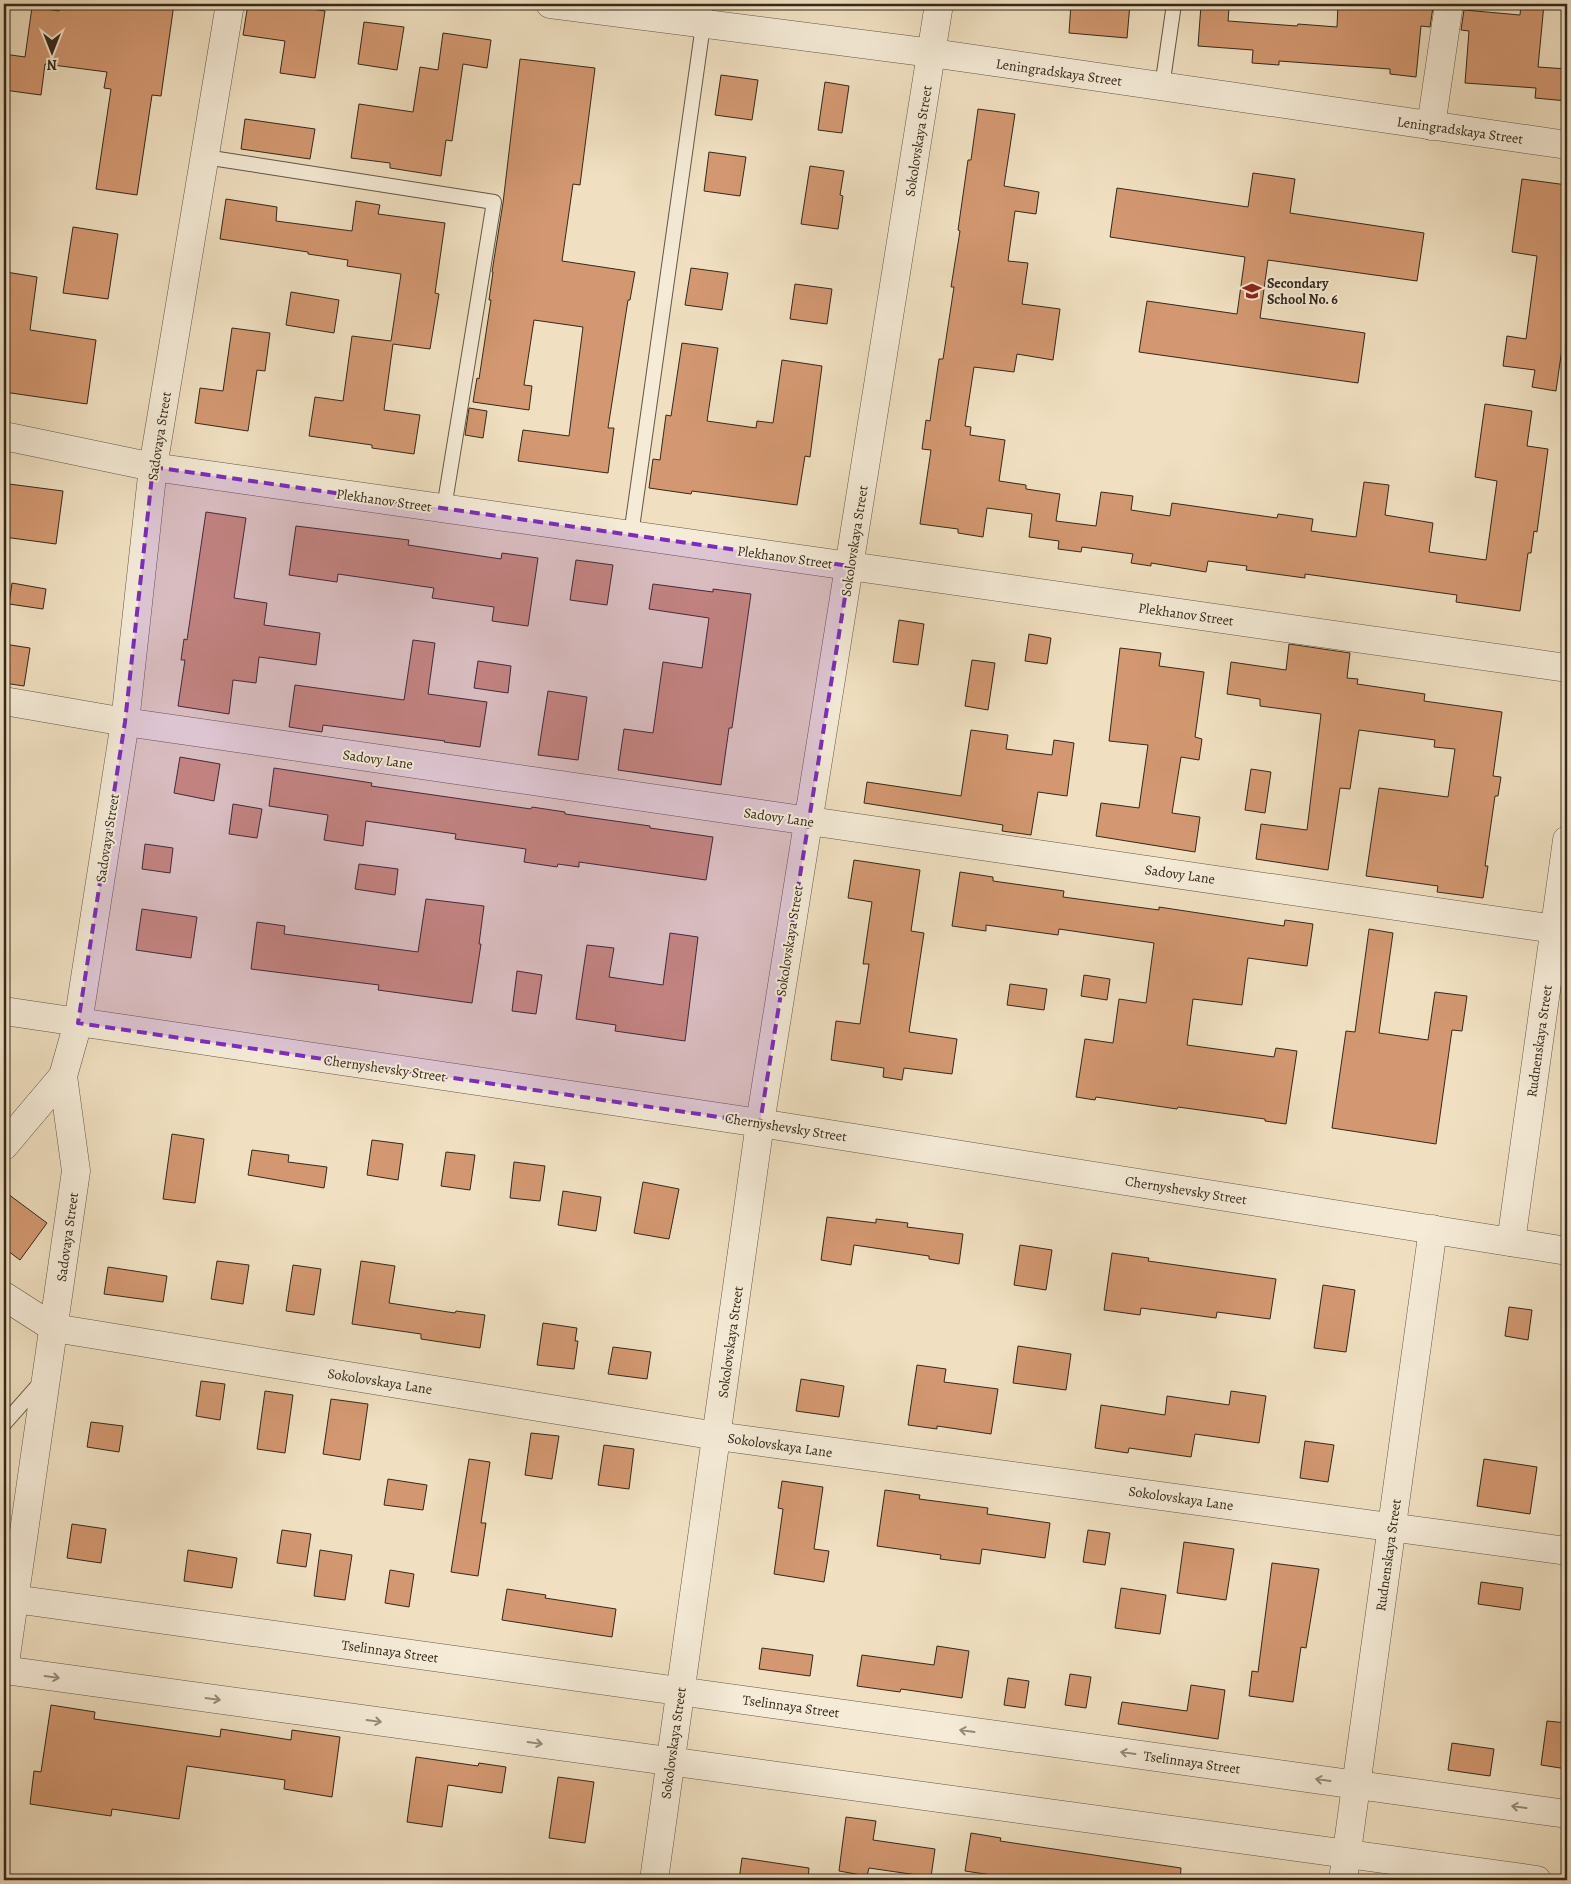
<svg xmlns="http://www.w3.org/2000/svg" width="1571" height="1884" viewBox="0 0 1571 1884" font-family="Alegreya,serif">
  <rect width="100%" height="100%" fill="#f0e0c1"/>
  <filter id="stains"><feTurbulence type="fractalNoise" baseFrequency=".004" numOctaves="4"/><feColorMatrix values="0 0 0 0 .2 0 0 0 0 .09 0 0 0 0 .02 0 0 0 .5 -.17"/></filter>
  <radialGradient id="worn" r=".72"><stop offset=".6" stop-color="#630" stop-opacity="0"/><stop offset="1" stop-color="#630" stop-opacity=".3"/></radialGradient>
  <g fill="#d39871" stroke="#34281c">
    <polygon points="60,4 174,4 161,96 152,95 137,195 96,189 111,89 104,88 107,72 45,64 41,95 4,90 4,54 25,57 32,7 59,11"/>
    <polygon points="248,4 285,4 285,5 325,11 315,78 280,73 285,41 243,35"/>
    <polygon points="1071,4 1130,4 1127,38 1069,33"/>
    <polygon points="1338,4 1431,4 1431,7 1433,7 1430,27 1421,26 1416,77 1390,74 1390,69 1279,61 1279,65 1252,63 1253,50 1198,46 1201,5 1229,8 1228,21 1297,26 1298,24 1337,27"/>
    <polygon points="1521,4 1544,4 1538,67 1567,69 1567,101 1535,98 1536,88 1465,83 1469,31 1461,30 1464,10 1520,15"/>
    <polygon points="364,22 404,27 397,70 358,64"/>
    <polygon points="443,33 491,40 487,68 463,64 452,141 446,140 441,176 390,168 390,163 351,158 359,104 413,112 420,67 438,70"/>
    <polygon points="520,59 595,68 580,185 573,184 562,261 635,272 630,300 628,300 608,428 614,428 608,473 518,461 523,430 569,436 583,327 534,320 524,385 532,386 529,410 473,402 477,378 479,379 491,300 489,300 493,272 492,272 503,203"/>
    <polygon points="721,75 758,80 752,120 715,115"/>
    <polygon points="825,82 849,86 842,133 818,130"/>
    <polygon points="978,109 1015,114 1004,186 1039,192 1036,214 1015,211 1008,261 1028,263 1022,304 1060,309 1053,360 1017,354 1014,372 974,367 965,426 971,427 970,435 1005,440 999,481 1026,485 1026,489 1060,494 1056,521 1096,526 1101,492 1133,496 1131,510 1170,516 1172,503 1277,518 1278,514 1313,519 1311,531 1356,537 1364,482 1389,485 1385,515 1433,523 1429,552 1486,560 1497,481 1475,477 1485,404 1532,411 1527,446 1548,449 1537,532 1534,531 1531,553 1528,553 1520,611 1456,602 1457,595 1305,574 1305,578 1246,570 1247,566 1208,561 1206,572 1151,563 1151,566 1131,563 1133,554 1082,547 1081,552 1058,549 1059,541 1029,537 1032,514 987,508 983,537 958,533 958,529 920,524 931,450 922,449 926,420 930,421 939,359 943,359 954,287 951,287 960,231 958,230 968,160 971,160"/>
    <polygon points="245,119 315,129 310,159 241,149"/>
    <polygon points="709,152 746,157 740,196 704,191"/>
    <polygon points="810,166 844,171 840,195 843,196 838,229 801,224"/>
    <polygon points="1253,173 1295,179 1290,213 1424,233 1417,281 1268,260 1260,318 1365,333 1358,383 1139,352 1147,301 1237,314 1245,257 1110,237 1117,188 1248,207"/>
    <polygon points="1522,179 1567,185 1567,335 1564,334 1556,391 1532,387 1535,370 1503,366 1507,336 1526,339 1537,256 1512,252"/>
    <polygon points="226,199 277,207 276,221 352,231 356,201 380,205 378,214 445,223 435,293 439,294 430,349 393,344 384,410 420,415 414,454 372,448 372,445 309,436 315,397 343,401 352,336 391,341 401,274 347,266 348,260 308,254 308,252 220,239"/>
    <polygon points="73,227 118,234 108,299 63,293"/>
    <polygon points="691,268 728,273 722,310 685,305"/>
    <polygon points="6,272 37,277 30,330 96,340 87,404 4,392 4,285"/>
    <polygon points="795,284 832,289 827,324 790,319"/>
    <polygon points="291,292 339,300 334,333 286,325"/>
    <polygon points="232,328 270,333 265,371 257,370 248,431 195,423 200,388 223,391"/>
    <polygon points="682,343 718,348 707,421 756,428 757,421 773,423 782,360 822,366 810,457 805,456 797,505 692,491 691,494 649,488 653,459 660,460 666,415 671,416"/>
    <polygon points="469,408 487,411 483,438 465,435"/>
    <polygon points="9,484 63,491 56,544 4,537 4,523"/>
    <polygon points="206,512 246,518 234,598 267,603 264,625 320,633 316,665 259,657 256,683 233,680 229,714 178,706 185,660 181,660 184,639 187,640"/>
    <polygon points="296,526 409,540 408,545 501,559 502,553 538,558 528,626 492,621 494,607 432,598 434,588 338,574 337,582 289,575"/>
    <polygon points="576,560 613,565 607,605 570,600"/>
    <polygon points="12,583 46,589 43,609 9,604"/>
    <polygon points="653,584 713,592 713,589 751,594 732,728 729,728 721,785 618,770 624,729 653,733 663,662 702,668 709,618 649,609"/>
    <polygon points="899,620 924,624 918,665 893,662"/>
    <polygon points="1029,634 1051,638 1047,664 1025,661"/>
    <polygon points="413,640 435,643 428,694 487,702 480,747 444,742 445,741 323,725 322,732 289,727 295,685 404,700"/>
    <polygon points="4,644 30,648 24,686 4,683"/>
    <polygon points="1289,644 1350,653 1347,678 1358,679 1357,684 1425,694 1424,701 1502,712 1493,776 1501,777 1498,796 1495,796 1485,866 1488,866 1483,898 1437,892 1438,886 1366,876 1379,788 1448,797 1455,749 1434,747 1435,740 1359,730 1350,789 1340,788 1328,870 1256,859 1261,824 1307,830 1321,714 1260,706 1260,699 1227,694 1231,662 1286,670"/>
    <polygon points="1120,648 1161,653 1159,666 1204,672 1195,737 1202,739 1199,760 1181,757 1172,813 1200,817 1195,852 1096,836 1101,803 1139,808 1148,745 1109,741"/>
    <polygon points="972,660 995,663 988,710 965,706"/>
    <polygon points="478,661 511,666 508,693 474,688"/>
    <polygon points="548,691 587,697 578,760 538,755"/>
    <polygon points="971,730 1008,735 1006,749 1052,755 1054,740 1074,743 1067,796 1038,792 1031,835 1002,831 1003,825 864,803 867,782 961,796"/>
    <polygon points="180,757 220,764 214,801 174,793"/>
    <polygon points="274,768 372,783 371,786 531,809 532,807 565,812 565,814 650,826 650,828 713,837 706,880 579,862 579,867 558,864 557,867 524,862 526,849 455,839 456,834 366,821 363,846 324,840 328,815 269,806"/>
    <polygon points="1251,769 1271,772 1265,813 1245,810"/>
    <polygon points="233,804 262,809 257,838 229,834"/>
    <polygon points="145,844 173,848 170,873 142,869"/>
    <polygon points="854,860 920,870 911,931 924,933 909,1032 957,1039 952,1074 904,1068 902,1080 883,1077 884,1068 831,1060 836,1021 860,1024 869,964 863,964 872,902 848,898"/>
    <polygon points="359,864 398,869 395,895 355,889"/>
    <polygon points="960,872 993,877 993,881 1064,891 1063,897 1159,910 1159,907 1284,926 1285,920 1313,924 1307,966 1248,958 1242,1005 1193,999 1187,1045 1274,1057 1276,1048 1297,1051 1286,1124 1265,1121 1265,1119 1178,1107 1177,1109 1096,1097 1095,1100 1076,1097 1085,1039 1113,1043 1119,999 1146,1003 1154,943 1059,929 1058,935 986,925 986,931 952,926"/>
    <polygon points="426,899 484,906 479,944 481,944 472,1003 378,990 379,985 251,969 257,922 285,926 284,934 418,952"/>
    <polygon points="142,909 197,917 191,958 136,950"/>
    <polygon points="1369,929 1393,933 1379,1033 1428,1040 1435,992 1467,996 1462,1031 1452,1030 1436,1144 1332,1128 1346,1031 1355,1032"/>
    <polygon points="670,933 698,937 685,1041 615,1031 616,1025 576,1019 587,945 614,948 609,977 663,985"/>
    <polygon points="517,971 542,975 536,1014 512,1011"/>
    <polygon points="1084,975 1110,979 1107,1000 1081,996"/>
    <polygon points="1010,984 1047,989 1044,1010 1007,1005"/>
    <polygon points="172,1134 204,1139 195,1203 163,1199"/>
    <polygon points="372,1140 403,1144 398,1180 367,1175"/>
    <polygon points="252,1150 289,1155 288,1162 327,1167 324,1188 248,1175"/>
    <polygon points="446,1152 475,1155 470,1190 441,1186"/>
    <polygon points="514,1162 545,1166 540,1201 510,1198"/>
    <polygon points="643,1182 679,1189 669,1239 634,1233"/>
    <polygon points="4,1191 47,1223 20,1260 4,1248"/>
    <polygon points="563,1191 601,1197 596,1231 558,1225"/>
    <polygon points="827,1217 876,1223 876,1219 908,1223 907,1227 963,1234 959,1264 929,1259 929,1256 854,1245 851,1265 821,1260"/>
    <polygon points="1020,1245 1052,1250 1046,1290 1014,1285"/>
    <polygon points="1112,1253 1149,1258 1148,1261 1276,1279 1270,1319 1217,1312 1216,1318 1141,1308 1140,1315 1104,1310"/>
    <polygon points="217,1261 249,1265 243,1304 211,1299"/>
    <polygon points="361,1261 395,1266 389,1303 455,1313 456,1311 485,1315 480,1348 421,1339 421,1334 352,1324"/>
    <polygon points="293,1265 321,1269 314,1315 286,1311"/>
    <polygon points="108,1267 167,1276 163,1302 104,1294"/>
    <polygon points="1323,1285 1355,1290 1346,1352 1314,1348"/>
    <polygon points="1509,1307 1532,1310 1528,1340 1505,1336"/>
    <polygon points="543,1323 577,1328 575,1341 578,1341 574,1369 537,1365"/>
    <polygon points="1018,1346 1071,1354 1066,1390 1013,1383"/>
    <polygon points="613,1347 651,1352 647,1379 608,1374"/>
    <polygon points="917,1365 946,1369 944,1382 998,1389 991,1434 937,1426 937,1429 908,1425"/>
    <polygon points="801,1379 844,1386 839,1417 796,1411"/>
    <polygon points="201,1381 225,1384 220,1420 196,1416"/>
    <polygon points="265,1391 293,1395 285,1453 257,1449"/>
    <polygon points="1231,1391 1266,1396 1259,1443 1195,1434 1191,1457 1129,1448 1128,1453 1095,1448 1101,1405 1165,1415 1167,1396 1229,1405"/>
    <polygon points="331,1399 368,1404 360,1460 323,1454"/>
    <polygon points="91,1422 123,1426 119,1452 87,1447"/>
    <polygon points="531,1433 559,1436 552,1479 525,1475"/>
    <polygon points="1305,1441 1334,1445 1328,1482 1300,1478"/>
    <polygon points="604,1445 634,1449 629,1489 598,1485"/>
    <polygon points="469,1459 490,1462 481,1523 486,1523 478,1576 451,1572"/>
    <polygon points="1484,1459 1537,1467 1530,1514 1477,1506"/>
    <polygon points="388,1479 427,1485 423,1510 384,1505"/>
    <polygon points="782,1481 823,1487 814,1549 829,1551 824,1582 774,1574 783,1509 778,1508"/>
    <polygon points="885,1490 920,1495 919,1499 988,1508 987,1514 1050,1523 1045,1558 982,1549 980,1564 940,1559 941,1555 877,1546"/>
    <polygon points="72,1524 106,1529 101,1563 67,1558"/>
    <polygon points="282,1530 311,1534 306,1567 277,1563"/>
    <polygon points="1088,1530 1110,1533 1105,1565 1083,1562"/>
    <polygon points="1184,1542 1234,1549 1226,1600 1177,1593"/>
    <polygon points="188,1550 237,1558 232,1588 184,1581"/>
    <polygon points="320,1550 352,1555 345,1600 314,1596"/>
    <polygon points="1272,1563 1319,1569 1306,1648 1301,1647 1293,1702 1249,1696 1252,1671 1258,1672"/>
    <polygon points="390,1570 414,1574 409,1607 385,1603"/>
    <polygon points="1481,1582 1523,1588 1520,1610 1478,1604"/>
    <polygon points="1121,1588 1166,1595 1160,1634 1115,1628"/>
    <polygon points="507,1589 546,1595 545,1598 616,1609 612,1637 502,1620"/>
    <polygon points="937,1646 969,1651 962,1698 901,1689 900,1692 857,1686 862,1655 934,1665"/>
    <polygon points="762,1648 813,1655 810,1676 759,1669"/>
    <polygon points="1070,1674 1091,1677 1086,1708 1065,1705"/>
    <polygon points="1008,1678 1029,1681 1025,1708 1004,1705"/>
    <polygon points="1191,1685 1225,1690 1218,1739 1118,1724 1122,1702 1187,1711"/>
    <polygon points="51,1705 95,1712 94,1719 220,1737 221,1729 291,1740 292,1730 340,1737 332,1797 284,1789 285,1780 187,1766 179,1819 112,1809 111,1816 30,1804 34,1771 41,1772"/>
    <polygon points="1547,1721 1567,1723 1567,1769 1541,1765"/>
    <polygon points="1452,1743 1494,1749 1490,1776 1448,1770"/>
    <polygon points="416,1757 478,1766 479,1763 506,1767 502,1793 448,1785 442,1827 407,1822"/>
    <polygon points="558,1777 594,1782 585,1843 549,1838"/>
    <polygon points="846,1817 876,1821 873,1840 935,1849 931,1877 869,1868 867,1876 839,1871"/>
    <polygon points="971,1833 1001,1838 1000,1841 1181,1868 1180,1880 1025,1880 965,1871"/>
    <polygon points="742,1858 809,1868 808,1880 739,1880"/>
  </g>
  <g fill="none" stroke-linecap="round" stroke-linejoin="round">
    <g stroke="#635645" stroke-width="16">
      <g id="service">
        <polyline points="1162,87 1174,4"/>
        <polyline points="205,157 494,202 444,508"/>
        <polyline points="631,535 706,4"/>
        <polyline points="4,1424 42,1381"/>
      </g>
    </g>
    <g stroke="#635645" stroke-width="29">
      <g id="minor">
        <polyline points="550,4 932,53 1567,145"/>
        <polyline points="1431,126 1449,4"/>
        <polyline points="4,436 153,467 1567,668"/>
        <polyline points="4,701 125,722 1555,929"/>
        <polyline points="4,1146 63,1076"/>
        <polyline points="4,1296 54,1328 717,1436 1567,1551"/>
        <polyline points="14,1599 1567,1814"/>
        <polyline points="4,1670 76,1171 63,1076 78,1023 125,722 153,467 230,4"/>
        <polyline points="4,1670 1537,1880"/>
        <polyline points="654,1880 760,1123 939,4"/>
        <polyline points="1343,1880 1433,1229"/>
      </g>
    </g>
    <g stroke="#635645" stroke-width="29">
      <g id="tertiary">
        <polyline points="4,1011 760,1123 1567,1251"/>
        <polyline points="1511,1242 1567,840"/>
      </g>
    </g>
    <use href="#service" stroke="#f5ebd7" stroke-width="14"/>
    <use href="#minor" stroke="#f5ebd7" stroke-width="28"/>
    <use href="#tertiary" stroke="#f5ebd7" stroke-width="28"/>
  </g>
  <defs><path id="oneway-shaft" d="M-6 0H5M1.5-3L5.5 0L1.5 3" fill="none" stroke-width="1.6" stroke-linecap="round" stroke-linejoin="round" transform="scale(1.25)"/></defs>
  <g stroke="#948a7a">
    <use href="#oneway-shaft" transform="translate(52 1677) rotate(8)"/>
    <use href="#oneway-shaft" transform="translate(213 1699) rotate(8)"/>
    <use href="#oneway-shaft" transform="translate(374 1721) rotate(8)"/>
    <use href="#oneway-shaft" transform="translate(967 1731) rotate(-172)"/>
    <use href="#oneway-shaft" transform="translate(535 1743) rotate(8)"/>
    <use href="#oneway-shaft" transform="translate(1128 1753) rotate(-172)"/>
    <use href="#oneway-shaft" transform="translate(1323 1780) rotate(-172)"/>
    <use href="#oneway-shaft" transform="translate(1519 1807) rotate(-172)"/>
  </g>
  <path fill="#7b2cbf" fill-opacity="0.2" stroke="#7b2cbf" stroke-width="4" stroke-dasharray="10 6" stroke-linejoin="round" d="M153,467L850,566L760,1123L78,1023L125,722Z"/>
  <defs>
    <g id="school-bare" transform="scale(1.5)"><path d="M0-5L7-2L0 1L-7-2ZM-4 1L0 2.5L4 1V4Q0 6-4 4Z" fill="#8f2418" stroke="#f5ebd7" stroke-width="2.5" paint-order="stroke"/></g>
  </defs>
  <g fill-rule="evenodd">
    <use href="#school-bare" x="1252" y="291"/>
  </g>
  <g text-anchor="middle" stroke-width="4" stroke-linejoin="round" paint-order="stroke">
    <g font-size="14" fill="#34281c" stroke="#f5ebd7">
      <text transform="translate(1059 72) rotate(8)" y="5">Leningradskaya Street</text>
      <text transform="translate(1460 130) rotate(8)" y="5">Leningradskaya Street</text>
      <text transform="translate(918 141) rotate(-81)" y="5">Sokolovskaya Street</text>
      <text transform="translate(159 436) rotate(-81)" y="5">Sadovaya Street</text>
      <text transform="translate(384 500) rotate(8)" y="5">Plekhanov Street</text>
      <text transform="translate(854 541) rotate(-81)" y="5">Sokolovskaya Street</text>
      <text transform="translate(785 557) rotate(8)" y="5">Plekhanov Street</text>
      <text transform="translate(1186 614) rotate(8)" y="5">Plekhanov Street</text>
      <text transform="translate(378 759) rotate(8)" y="5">Sadovy Lane</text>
      <text transform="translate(779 817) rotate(8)" y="5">Sadovy Lane</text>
      <text transform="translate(107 838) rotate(-81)" y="5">Sadovaya Street</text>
      <text transform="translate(1180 874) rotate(8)" y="5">Sadovy Lane</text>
      <text transform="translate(789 941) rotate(-81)" y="5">Sokolovskaya Street</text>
      <text transform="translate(1539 1041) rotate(-82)" y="5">Rudnenskaya Street</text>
      <text transform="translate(385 1068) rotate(8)" y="5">Chernyshevsky Street</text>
      <text transform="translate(786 1127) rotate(9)" y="5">Chernyshevsky Street</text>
      <text transform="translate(1186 1190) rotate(9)" y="5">Chernyshevsky Street</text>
      <text transform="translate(67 1237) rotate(-82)" y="5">Sadovaya Street</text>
      <text transform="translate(730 1342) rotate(-82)" y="5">Sokolovskaya Street</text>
      <text transform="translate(380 1381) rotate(9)" y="5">Sokolovskaya Lane</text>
      <text transform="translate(780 1445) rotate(8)" y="5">Sokolovskaya Lane</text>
      <text transform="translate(1181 1498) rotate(8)" y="5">Sokolovskaya Lane</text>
      <text transform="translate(1388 1555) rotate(-82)" y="5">Rudnenskaya Street</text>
      <text transform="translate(390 1651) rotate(8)" y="5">Tselinnaya Street</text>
      <text transform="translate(791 1706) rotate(8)" y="5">Tselinnaya Street</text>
      <text transform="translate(673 1743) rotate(-82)" y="5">Sokolovskaya Street</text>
      <text transform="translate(1192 1762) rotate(8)" y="5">Tselinnaya Street</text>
    </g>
    <g font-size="14" font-weight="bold" fill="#34281c" stroke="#f5ebd7" text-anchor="start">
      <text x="1267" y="288">Secondary<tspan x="1267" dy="16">School No. 6</tspan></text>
    </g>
  </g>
  <rect width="1571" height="1884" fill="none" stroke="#f0e0c1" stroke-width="20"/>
  <rect x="5" y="5" width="1561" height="1874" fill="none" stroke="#34281c" stroke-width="2.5"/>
  <rect x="10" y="10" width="1551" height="1864" fill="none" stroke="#34281c"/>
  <g transform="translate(52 52) rotate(180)" stroke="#f5ebd7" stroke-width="4" paint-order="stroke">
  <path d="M0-4L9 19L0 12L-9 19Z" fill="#34281c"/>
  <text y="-8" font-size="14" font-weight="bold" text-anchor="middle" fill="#34281c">N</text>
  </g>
  <rect width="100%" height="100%" filter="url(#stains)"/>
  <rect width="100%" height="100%" fill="url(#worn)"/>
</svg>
